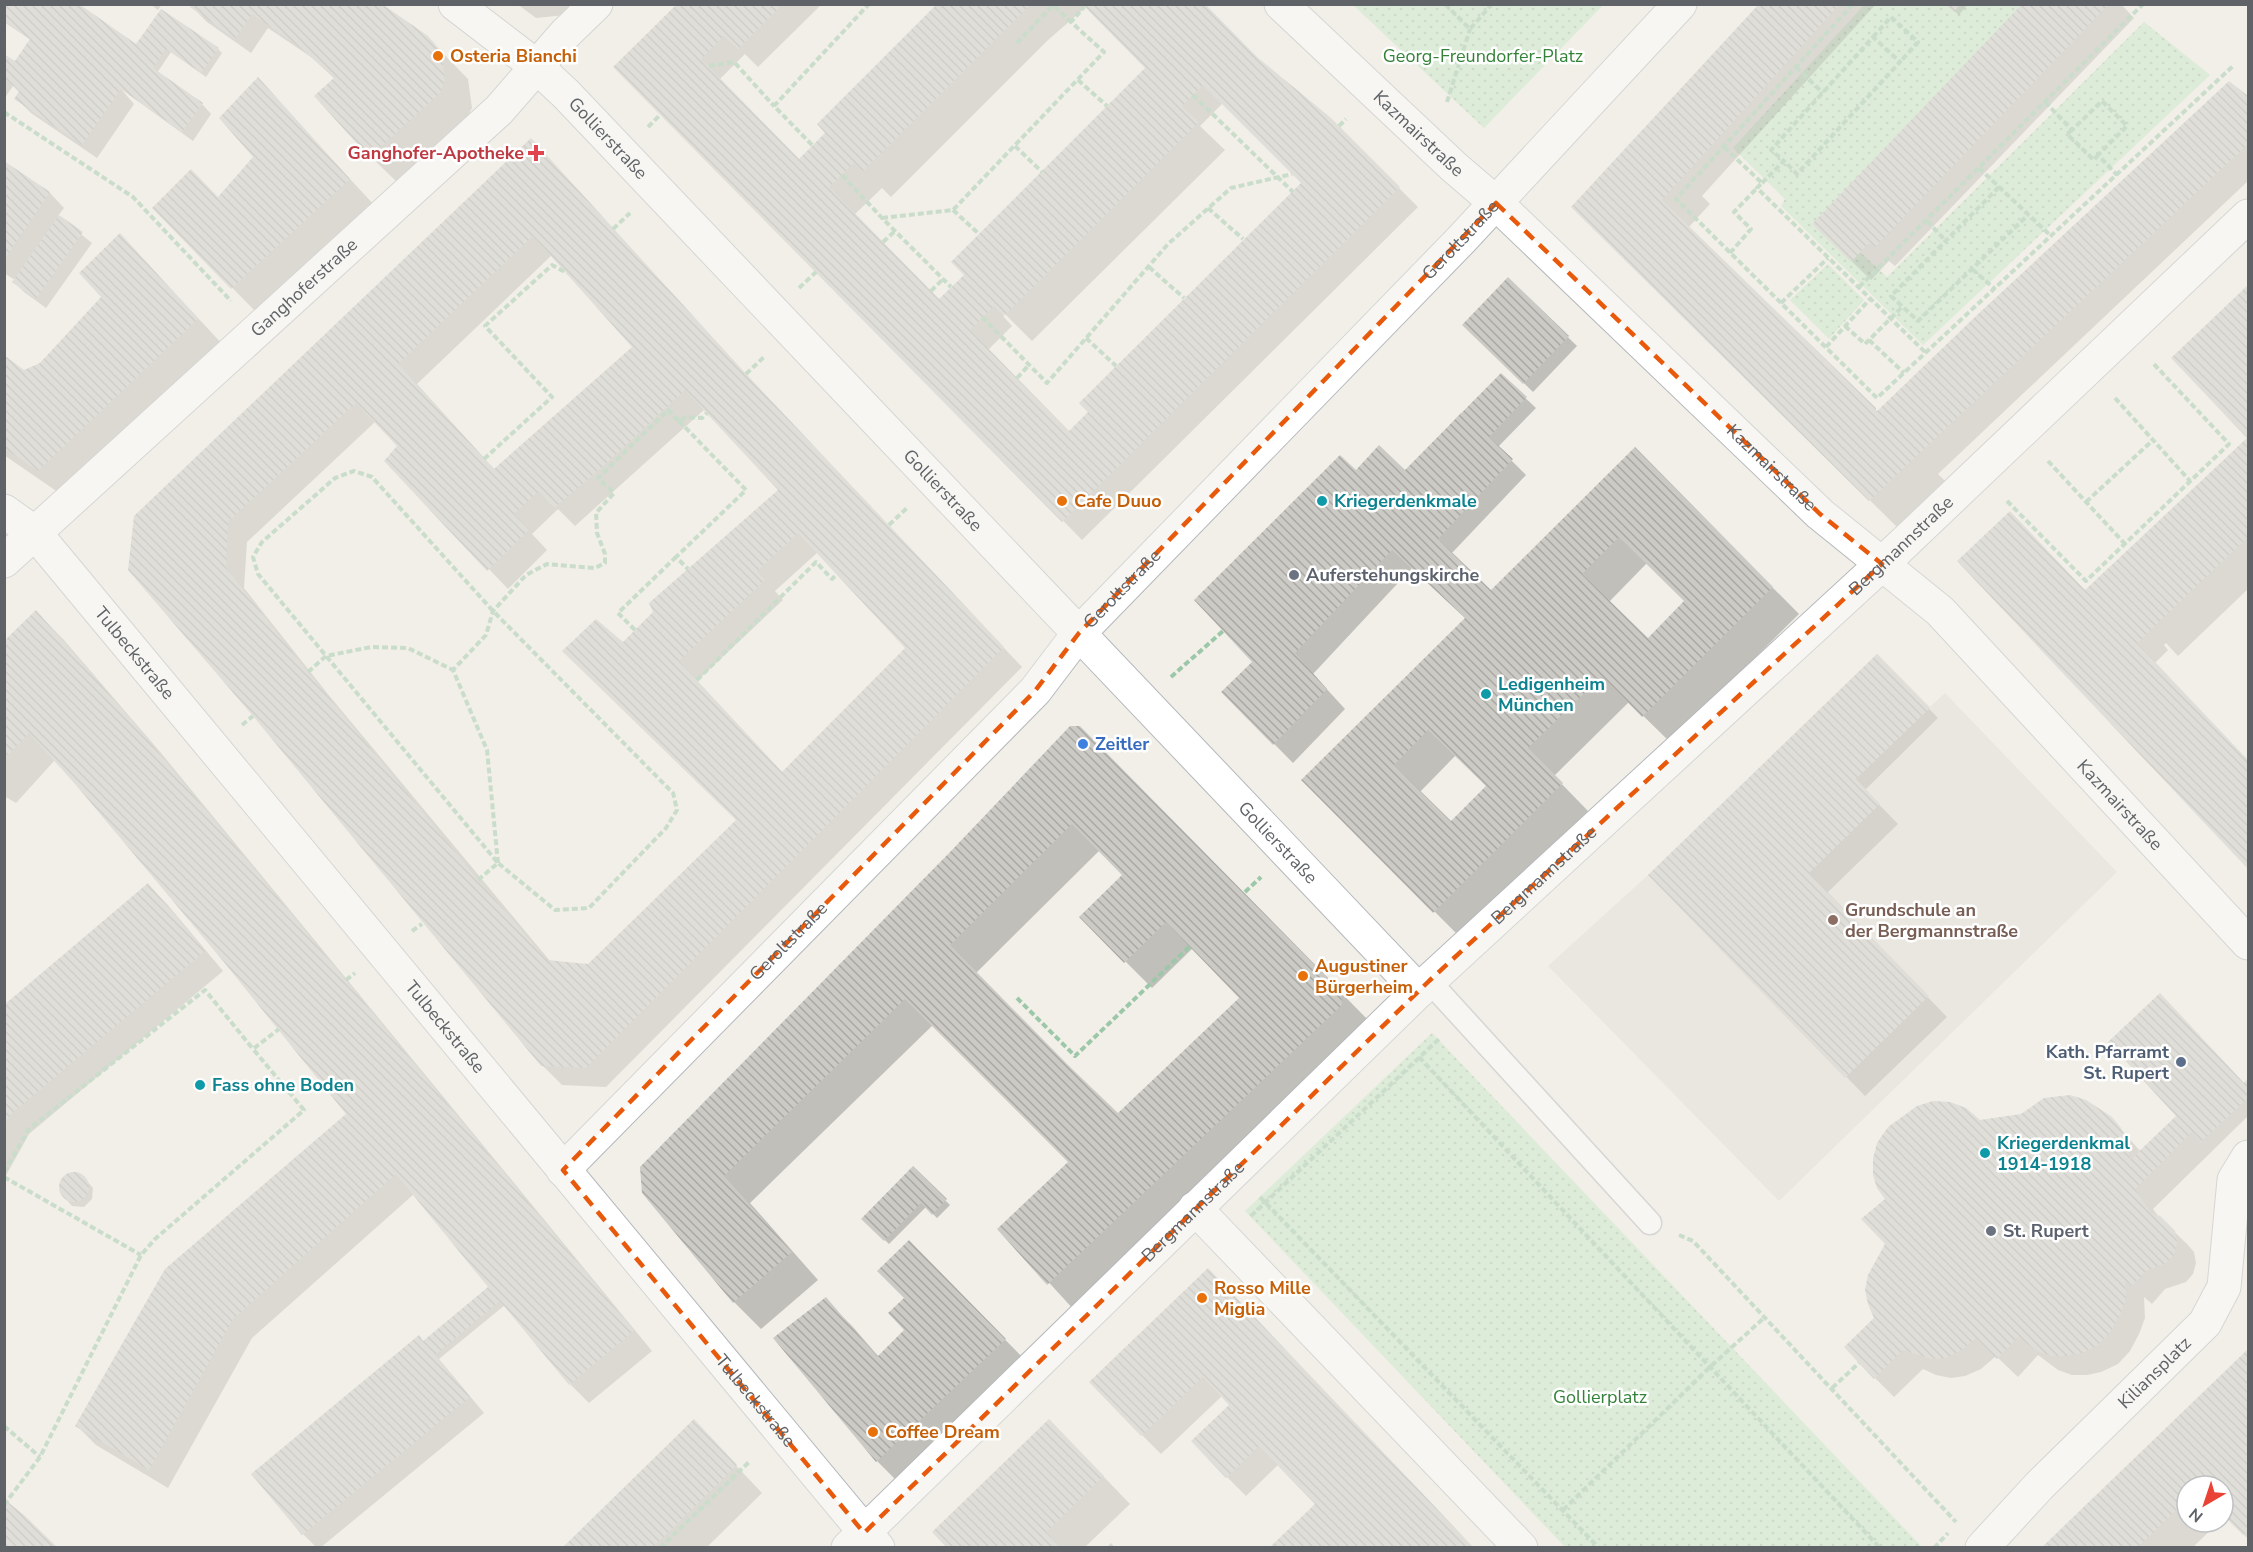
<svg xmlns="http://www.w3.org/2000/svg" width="2253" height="1552" viewBox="0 0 2253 1552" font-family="'Nunito Sans',sans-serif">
  <defs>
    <pattern id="grass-dots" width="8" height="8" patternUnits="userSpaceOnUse" patternTransform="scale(1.5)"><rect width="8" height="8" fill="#c5e8c5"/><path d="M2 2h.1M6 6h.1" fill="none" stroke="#a3c0a4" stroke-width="1.8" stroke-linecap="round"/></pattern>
    <pattern id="building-back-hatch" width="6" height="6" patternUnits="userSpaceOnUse" patternTransform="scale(1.5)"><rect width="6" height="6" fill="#cccac5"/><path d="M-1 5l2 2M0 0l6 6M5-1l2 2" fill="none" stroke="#a9a8a4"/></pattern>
  </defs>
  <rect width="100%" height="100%" fill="#f1efe8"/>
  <polygon fill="#e1ded6" points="1877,654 1930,707 1945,693 2117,872 1779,1201 1548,966 1648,875"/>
  <g fill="url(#grass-dots)">
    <polygon points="1353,5 1603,5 1484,128"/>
    <polygon points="1864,5 2022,5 1812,224 1852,261 1860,252 1887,277 2144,22 2210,75 1923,345 1781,206 1785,199 1733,148"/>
    <polygon points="1828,264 1864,300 1829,339 1790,300"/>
    <polygon points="1432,1033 1922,1547 1565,1547 1245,1211"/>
  </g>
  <g fill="#0003" fill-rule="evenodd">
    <polygon points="4,4 135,45 218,49 222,53 206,77 171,52 157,73 202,104 211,114 193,141 121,89 134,104 97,158 31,113 16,98 20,93 13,86 4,99 4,55 15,63 31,40 4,22"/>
    <polygon points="150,4 162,4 158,10"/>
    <polygon points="194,4 427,37 468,79 472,108 466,120 397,182 370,156 335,79 311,57 268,28 251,53 207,22 192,7"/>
    <polygon points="517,4 585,4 575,14 536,18"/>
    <path d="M680,4H822L758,67L745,54L719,80L799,161L827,133L939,4H1203L1257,59L1330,119L1418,207L1082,540L616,67ZM1086,7L1147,68L966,275L939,301L854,215L882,188L891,197L1048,40ZM1223,103L1304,183L1070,433L988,350L1012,326L1003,316L1005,314L1032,341L1225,150L1200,126Z"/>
    <polygon points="1760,4 1876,4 1702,196 1710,204 1688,228 1878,412 2229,83 2248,98 2248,181 1938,474 1946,482 1897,527 1573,207"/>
    <polygon points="1946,4 1968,4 1959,15"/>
    <polygon points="2022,4 2121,4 2134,18 1895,266 1889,261 1871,280 1833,243"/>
    <polygon points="258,80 376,207 259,315 154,208 219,198 255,157"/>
    <path d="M531,140L766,396L1022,667L606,1087L562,1085L542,1065L254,715L129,569ZM552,255L634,347L495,470L417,384ZM705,409L780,490L623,644L738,821L588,965L550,961L327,693L244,588L247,542L375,422L399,446L386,461L508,589L547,550L532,534L558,509L575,526ZM818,552L907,648L783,773L697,681L783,600L775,591Z"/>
    <polygon points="4,163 50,193 64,208 58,216 92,243 46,308 24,292 14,282 15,280 4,273"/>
    <polygon points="146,262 224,346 65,497 4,455 4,357 24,371 41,365"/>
    <polygon points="1508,279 1577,346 1533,392 1464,325"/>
    <polygon points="2248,287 2248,437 2173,358"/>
    <path d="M1501,375L1536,408L1498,447L1526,475L1451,554L1492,592L1635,449L1799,614L1670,742L1629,702L1554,776L1588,811L1461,938L1303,780L1466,618L1412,568L1313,674L1345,709L1293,763L1223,692L1254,662L1356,472L1418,485L1407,470L1461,413L1473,424ZM1647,563L1686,601L1648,640L1609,602ZM1456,755L1487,786L1451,823L1420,792Z"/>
    <polygon points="2248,438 2248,589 2178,656 2166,643 2164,645 2168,650 2155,663 2248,761 2248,867 1959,561 2086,592"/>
    <polygon points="36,612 63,639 161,753 652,1351 589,1403 570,1384 505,1305 439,1359 484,1413 320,1548 317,1548 303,1534 253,1474 424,1342 490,1287 414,1194 252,1338 168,1488 96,1445 77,1426 355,1125 223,959 55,760 16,803 4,796 4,643"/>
    <polygon points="1877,656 1938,718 1865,790 1898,824 1827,893 1947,1017 1865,1096 1650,875"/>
    <path d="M1080,727L1368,1020L1075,1311L1000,1229L1070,1162L933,1025L750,1203L818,1280L761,1329L734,1302L643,1192ZM1100,850L1124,875L1081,917L1152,988L1193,948L1242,998L1118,1115L1075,1073L976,973Z"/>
    <polygon points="148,885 167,904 223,971 29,1134 4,1179 4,1007"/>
    <polygon points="2248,1080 2248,1116 2153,1209 2159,1217 2187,1244 2194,1252 2196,1263 2193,1274 2186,1282 2165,1289 2152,1304 2144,1297 2145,1318 2139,1334 2130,1351 2118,1364 2101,1372 2087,1375 2072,1375 2058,1370 2038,1355 2018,1377 1996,1356 1981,1369 1965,1376 1951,1378 1936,1375 1923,1369 1894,1397 1875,1378 1876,1318 1887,1243 1886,1199 1980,1122 2111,1118 2141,1152"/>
    <polygon points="913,1169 950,1205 937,1218 926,1207 889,1244 863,1219"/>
    <polygon points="69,1174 81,1174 93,1188 92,1199 84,1207 72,1206 60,1192 60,1181"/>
    <polygon points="909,1242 1032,1367 904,1488 877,1461 775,1339 825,1299 852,1326 879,1357 906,1330"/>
    <polygon points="1208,1270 1317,1504 1279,1464 1246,1496 1227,1477 1231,1405 1222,1396 1161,1454 1142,1435"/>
    <polygon points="2248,1351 2248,1539 2226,1516 2223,1518 2223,1486 2187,1486 2187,1522 2219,1522 2192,1548 2044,1548"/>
    <polygon points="694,1421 762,1493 706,1548 564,1548"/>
    <polygon points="1076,1448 1130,1504 1084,1548 949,1548"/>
    <polygon points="1111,1543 1115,1548 1106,1548"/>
  </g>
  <g fill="url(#building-back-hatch)" fill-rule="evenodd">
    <polygon points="4,4 79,4 136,44 161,9 219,48 201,73 166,49 153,68 203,103 182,132 121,89 82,145 14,99 20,90 4,79 4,54 15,61 30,39 4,21"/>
    <polygon points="192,4 382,4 428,36 441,51 445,80 440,93 369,157 314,96 335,77 294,43 252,14 235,39 190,7"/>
    <path d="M677,4H783L738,49L724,36L701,59L799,159L825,133L817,124L937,4H1031L863,171L854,163L829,187L939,299L964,275L951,262L1145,68L1082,4H1205L1257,57L1331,118L1400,187L1062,522L613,67ZM1203,85L1301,183L1079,403L1088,412L1069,431L970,330L994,306L1004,316L1199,122L1182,106Z"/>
    <polygon points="1759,4 1840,4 1662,200 1876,408 1876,412 1976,316 2229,81 2248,96 2248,144 1869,501 1571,207"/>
    <polygon points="1945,4 1960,4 1954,12"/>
    <polygon points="2022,4 2109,4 1875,247 1869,243 1851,262 1812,224"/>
    <polygon points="258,77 350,179 231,289 152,208 191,169 218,197 253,157 219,118"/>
    <path d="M531,138L746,374L1004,647L586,1068L541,1066L253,716L128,570L134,516ZM533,236L632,347L494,469L398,364ZM685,390L778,490L649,603L653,612L623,642L596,619L562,651L736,820L588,964L547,960L478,880L308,672L226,568L228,522L356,403L397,446L384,461L487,571L529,530L514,514L539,491L554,508L601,468ZM798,533L905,648L782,772L679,661L765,580L757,571Z"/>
    <polygon points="4,161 50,192 4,260"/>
    <polygon points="59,215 83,232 36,299 12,282"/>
    <polygon points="120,233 198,319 38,471 4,448 4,355 24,370 40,363 101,297 79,273"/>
    <polygon points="1508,277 1569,336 1523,384 1462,325"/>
    <polygon points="2248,285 2248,537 2137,643 2248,760 2248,869 1957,561 2010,511 2085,590 2247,438 2171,358"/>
    <path d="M1501,373L1527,397L1489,437L1513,459L1438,539L1491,590L1635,447L1773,587L1642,717L1602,676L1528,748L1563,783L1433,913L1301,780L1465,618L1392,550L1295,653L1327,689L1273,745L1221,692L1252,662L1194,600L1340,455L1356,470L1379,445L1405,470ZM1619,537L1684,601L1648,638L1582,574ZM1428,730L1486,786L1451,821L1394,765Z"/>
    <polygon points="36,610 135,724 634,1331 569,1385 500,1301 435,1355 470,1397 302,1535 251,1474 419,1335 423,1341 488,1287 396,1174 233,1319 149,1470 75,1426 165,1269 346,1114 223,961 76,785 29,733 4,759 4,641"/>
    <polygon points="1877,654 1930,708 1856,779 1880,804 1809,873 1929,996 1845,1078 1648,875"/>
    <path d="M1070,726H1080L1341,991L1342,1005L1047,1285L997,1229L1068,1162L905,999L724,1176L792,1252L733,1303L642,1193L640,1167L952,850ZM1072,824L1122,875L1079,917L1124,963L1166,922L1239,998L1118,1113L1068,1065L950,945Z"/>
    <polygon points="148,883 205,951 10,1115 4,1126 4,1005"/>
    <polygon points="2160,993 2244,1083 2248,1078 2248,1098 2201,1142 2192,1132 2135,1189 2151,1213 2160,1216 2175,1231 2177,1243 2174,1255 2166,1263 2146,1271 2132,1286 2125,1280 2126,1298 2120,1315 2111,1331 2098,1345 2082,1353 2067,1356 2052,1356 2037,1351 2018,1337 1997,1359 1976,1338 1962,1350 1946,1358 1931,1359 1903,1350 1874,1379 1844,1347 1874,1318 1868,1304 1865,1290 1868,1275 1885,1244 1861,1219 1885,1199 1877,1188 1873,1175 1873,1159 1877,1143 1888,1127 1917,1106 1933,1101 1950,1102 1966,1108 1980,1120 2021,1114 2044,1098 2070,1095 2086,1100 2112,1117 2121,1128 2127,1143 2130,1160 2176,1116 2108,1042"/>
    <polygon points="913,1166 947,1199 932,1215 921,1203 884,1241 861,1219"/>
    <circle cx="74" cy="1187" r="15"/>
    <polygon points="909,1240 1006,1339 876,1462 773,1338 826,1297 877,1357 904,1330 888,1313 904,1298 877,1271"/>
    <polygon points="1208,1268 1403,1473 1474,1548 1269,1548 1315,1504 1259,1446 1226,1478 1191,1441 1229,1405 1203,1377 1141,1436 1089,1382"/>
    <polygon points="2248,1349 2248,1530 2243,1535 2223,1515 2223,1486 2211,1486 2207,1481 2202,1486 2187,1486 2187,1500 2137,1548 2041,1548"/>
    <polygon points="694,1419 737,1465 652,1548 562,1548"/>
    <polygon points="1049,1419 1104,1476 1046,1532 1061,1548 947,1548 932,1532"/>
    <polygon points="4,1499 24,1515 58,1548 4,1548"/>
  </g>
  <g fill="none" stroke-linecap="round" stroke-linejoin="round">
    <g stroke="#b5b8bc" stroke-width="25">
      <polyline id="service" points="1429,981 1650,1223"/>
    </g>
    <g stroke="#b5b8bc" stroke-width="35">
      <g id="minor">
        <path id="s1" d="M455,4L536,66L566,94L1419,991"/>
        <path id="s2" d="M1281,4L1454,167L1496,203L1820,514L1940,611L2248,943"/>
        <path id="s3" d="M4,511L35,533L878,1548"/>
        <path id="s4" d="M4,561L499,110L565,34L596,4"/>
        <path id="s5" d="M563,1170L1035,691L1079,633L1461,240L1680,4"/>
        <polyline points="1195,1208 1521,1548"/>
        <path id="s6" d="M848,1548L1429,981L1882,564L2248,216"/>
        <path id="s7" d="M1982,1548L2039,1486L2205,1323L2224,1287L2234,1180L2248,1157"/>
      </g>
    </g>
    <g stroke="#9cc7a9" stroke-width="4" stroke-dasharray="6 3" stroke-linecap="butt">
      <polyline points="1445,4 1470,29 1492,4"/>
      <polyline points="1853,4 1676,199 1877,398 2233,66"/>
      <polyline points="1873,37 1891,17 1918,42 1900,62"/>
      <polyline points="1017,43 1053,5 1071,22"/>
      <polyline points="709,66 734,62 774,106"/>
      <polyline points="1796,67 1823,93"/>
      <polyline points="1078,80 1107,106"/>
      <polyline points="1193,95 1293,192"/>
      <polyline points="1447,102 1470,29"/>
      <polyline points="2045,102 2072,130 2102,101 2127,126 2098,155 2117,175"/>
      <polyline points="4,112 133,197 231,301"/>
      <polyline points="1339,126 1346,119"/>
      <polyline points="648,127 660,115"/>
      <polyline points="2072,130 2067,134 2094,160 2098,155"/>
      <polyline points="812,145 774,106 869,4"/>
      <polyline points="1015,146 1042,172"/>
      <polyline points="1724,147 1762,183 1757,188 1926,353"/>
      <polyline points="1979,168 2051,236"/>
      <polyline points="842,175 882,218 951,287"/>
      <polyline points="1762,183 1784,161 1797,174 1900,62 1873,37 1771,150 1784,161"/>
      <polyline points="1999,187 1891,296 1918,321 2028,215"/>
      <polyline points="1208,208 1243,239"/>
      <polyline points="953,210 979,234"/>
      <polyline points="882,218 953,210 1104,52 1071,22 1084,7"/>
      <polyline points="1927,221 1946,241"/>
      <polyline points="613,229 630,213"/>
      <polyline points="883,242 895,231"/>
      <polyline points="1730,253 1751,229 1734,212 1757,188"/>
      <polyline points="1149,267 1184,298"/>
      <polyline points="1972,269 1995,289"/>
      <polyline points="1859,287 2143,4"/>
      <polyline points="799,288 816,272"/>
      <polyline points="931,291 943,279"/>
      <polyline points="1781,303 1828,258"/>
      <polyline points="982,317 1047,383 1168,244 1231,188 1292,174"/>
      <polyline points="1845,326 1865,344 1903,306"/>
      <polyline points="1086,338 1116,366"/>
      <polyline points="1869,340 1904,373"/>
      <polyline points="1826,347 1870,299"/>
      <polyline points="746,374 765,356"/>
      <polyline points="1017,378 1029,365"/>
      <polyline points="2115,398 2190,481"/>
      <polyline points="679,421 746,490 676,557 688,569"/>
      <polyline points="484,459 552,397 485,326 552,265 567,273"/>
      <polyline points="2048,461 2125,544"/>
      <polyline points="2007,501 2086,581 2229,444 2152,362"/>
      <polyline points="2086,502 2153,440"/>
      <polyline points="889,525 908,507"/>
      <polyline points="635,630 618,613 676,557"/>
      <polyline points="308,672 326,656 371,647 408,648 453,670"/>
      <polyline points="1171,677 1223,631"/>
      <polyline points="697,680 816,562 832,579 837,574"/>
      <polyline points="242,725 253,716"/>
      <polyline points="498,863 487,750 453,670 486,635 493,611 526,575 547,564 595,568 605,563 605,554 597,533 596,513 614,493 598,478 668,410 679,421 686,417 702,418 707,413"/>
      <polyline points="478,880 498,863 555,910 589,908 666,828 677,810 673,793 493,611 372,477 354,471 335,478 262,542 253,557 258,574 498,863"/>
      <polyline points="1245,892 1261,877"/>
      <polyline points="412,931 422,924"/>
      <polyline points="346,980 355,973"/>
      <polyline points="1017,998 1075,1056 1190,946"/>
      <polyline points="1419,1057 1880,1548"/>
      <polyline points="4,1172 29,1129 205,990 253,1049"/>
      <polyline points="4,1177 141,1255"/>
      <polyline points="1260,1197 1599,1548"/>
      <polyline points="1251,1216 1440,1038"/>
      <polyline points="1679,1235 1693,1241 1956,1522"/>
      <polyline points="1832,1388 1859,1363"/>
      <polyline points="4,1426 40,1457"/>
      <polyline points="4,1505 40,1457 141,1255 155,1239 304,1110 253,1049 279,1029"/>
      <polyline points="1563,1510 1710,1367 1765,1317"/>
      <polyline points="660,1548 749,1462"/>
      <polyline points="1934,1548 1948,1533"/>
    </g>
    <use href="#service" stroke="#fff" stroke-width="22"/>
    <use href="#minor" stroke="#fff" stroke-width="33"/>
  </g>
  <path d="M0 0H2253V1552H0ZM1496,203L1820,514L1882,564L1429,981L864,1533L563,1170L1035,691L1079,633Z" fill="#f1efe8" fill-opacity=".55" fill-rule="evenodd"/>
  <path fill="none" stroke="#e8590c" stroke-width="4.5" stroke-dasharray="12 8" stroke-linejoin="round" d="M1496,203L1820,514L1882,564L1429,981L864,1533L563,1170L1035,691L1079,633Z"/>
  <g fill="#e8710a" stroke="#fff" stroke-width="2">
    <circle cx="438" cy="56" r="6"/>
    <circle cx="1062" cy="501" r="6"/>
    <circle cx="1303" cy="976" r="6"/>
    <circle cx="1202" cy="1298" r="6"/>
    <circle cx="873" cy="1432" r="6"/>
  </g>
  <path fill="#e0444e" stroke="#fff" stroke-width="2" d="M533 144h6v6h6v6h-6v6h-6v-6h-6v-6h6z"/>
  <g fill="#0f9aa8" stroke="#fff" stroke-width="2">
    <circle cx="1322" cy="501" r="6"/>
    <circle cx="1486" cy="694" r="6"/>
    <circle cx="200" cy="1085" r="6"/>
    <circle cx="1985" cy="1153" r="6"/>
  </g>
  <g fill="#6b7280" stroke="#fff" stroke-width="2">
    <circle cx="1294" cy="575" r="6"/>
    <circle cx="1991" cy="1231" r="6"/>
  </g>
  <circle fill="#3f7fe0" stroke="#fff" stroke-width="2" cx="1083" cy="744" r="6"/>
  <circle fill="#8d6e63" stroke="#fff" stroke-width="2" cx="1833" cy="920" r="6"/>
  <circle fill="#5c6f8a" stroke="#fff" stroke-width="2" cx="2181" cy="1062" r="6"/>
  <g text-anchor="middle" stroke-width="5" stroke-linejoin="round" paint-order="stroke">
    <g font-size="18" font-weight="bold" fill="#c56008" stroke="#fff" text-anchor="start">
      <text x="450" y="62">Osteria Bianchi</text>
      <text x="1074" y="507">Cafe Duuo</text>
      <text x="1315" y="972">Augustiner<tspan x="1315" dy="21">Bürgerheim</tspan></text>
      <text x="1214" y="1294">Rosso Mille<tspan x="1214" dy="21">Miglia</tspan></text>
      <text x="885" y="1438">Coffee Dream</text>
    </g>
    <g font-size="18" fill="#348238" stroke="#fff">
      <text x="1483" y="62">Georg-Freundorfer-Platz</text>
      <text x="1600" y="1403">Gollierplatz</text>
    </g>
    <g font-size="18" fill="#5f6368" stroke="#fff">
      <text dy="6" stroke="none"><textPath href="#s2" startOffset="189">Kazmairstraße</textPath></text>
      <text dy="6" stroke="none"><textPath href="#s1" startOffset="204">Gollierstraße</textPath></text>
      <text dy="6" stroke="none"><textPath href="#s5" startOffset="1293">Geroltstraße</textPath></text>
      <text dy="6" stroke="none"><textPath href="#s4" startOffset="406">Ganghoferstraße</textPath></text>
      <text dy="6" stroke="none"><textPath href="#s2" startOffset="675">Kazmairstraße</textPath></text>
      <text dy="6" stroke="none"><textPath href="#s1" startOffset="690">Gollierstraße</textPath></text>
      <text dy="6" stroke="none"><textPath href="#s6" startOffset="1454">Bergmannstraße</textPath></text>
      <text dy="6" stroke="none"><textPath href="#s5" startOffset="807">Geroltstraße</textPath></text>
      <text dy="6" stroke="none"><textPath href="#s3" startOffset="194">Tulbeckstraße</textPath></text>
      <text dy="6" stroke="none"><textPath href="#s2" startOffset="1161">Kazmairstraße</textPath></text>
      <text dy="6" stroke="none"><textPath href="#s1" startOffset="1176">Gollierstraße</textPath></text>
      <text dy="6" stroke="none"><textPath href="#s6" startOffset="968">Bergmannstraße</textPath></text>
      <text dy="6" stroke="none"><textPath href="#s5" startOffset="321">Geroltstraße</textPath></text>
      <text dy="6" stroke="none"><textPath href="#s3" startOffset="680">Tulbeckstraße</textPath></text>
      <text dy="6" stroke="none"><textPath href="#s6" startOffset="482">Bergmannstraße</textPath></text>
      <text dy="6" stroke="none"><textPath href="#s7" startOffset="246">Kiliansplatz</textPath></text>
      <text dy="6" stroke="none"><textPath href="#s3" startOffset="1166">Tulbeckstraße</textPath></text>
    </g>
    <g font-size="18" font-weight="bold" fill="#be3a42" stroke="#fff" text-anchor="end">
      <text x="524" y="159">Ganghofer-Apotheke</text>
    </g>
    <g font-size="18" font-weight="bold" fill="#0d838f" stroke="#fff" text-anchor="start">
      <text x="1334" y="507">Kriegerdenkmale</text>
      <text x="1498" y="690">Ledigenheim<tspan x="1498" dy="21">München</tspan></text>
      <text x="212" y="1091">Fass ohne Boden</text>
      <text x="1997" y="1149">Kriegerdenkmal<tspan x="1997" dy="21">1914-1918</tspan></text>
    </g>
    <g font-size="18" font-weight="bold" fill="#5b616d" stroke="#fff" text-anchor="start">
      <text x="1306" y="581">Auferstehungskirche</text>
      <text x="2003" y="1237">St. Rupert</text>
    </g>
    <g font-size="18" font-weight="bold" fill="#366cbe" stroke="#fff" text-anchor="start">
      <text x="1095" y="750">Zeitler</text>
    </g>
    <g font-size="18" font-weight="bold" fill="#785e54" stroke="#fff" text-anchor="start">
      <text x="1845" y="916">Grundschule an<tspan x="1845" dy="21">der Bergmannstraße</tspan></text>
    </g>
    <g font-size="18" font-weight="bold" fill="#4e5e75" stroke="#fff" text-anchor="end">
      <text x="2169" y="1058">Kath. Pfarramt<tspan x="2169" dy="21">St. Rupert</tspan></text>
    </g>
  </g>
  <rect width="2253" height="1552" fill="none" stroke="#5f6368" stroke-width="12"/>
  <g transform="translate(2205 1504) rotate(219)"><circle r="28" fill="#ffffff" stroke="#bfc1c3" stroke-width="1.5"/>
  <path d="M0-4.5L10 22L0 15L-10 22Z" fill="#ea4335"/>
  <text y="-9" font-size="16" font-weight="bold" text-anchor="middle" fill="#5f6368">N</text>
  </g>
</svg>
